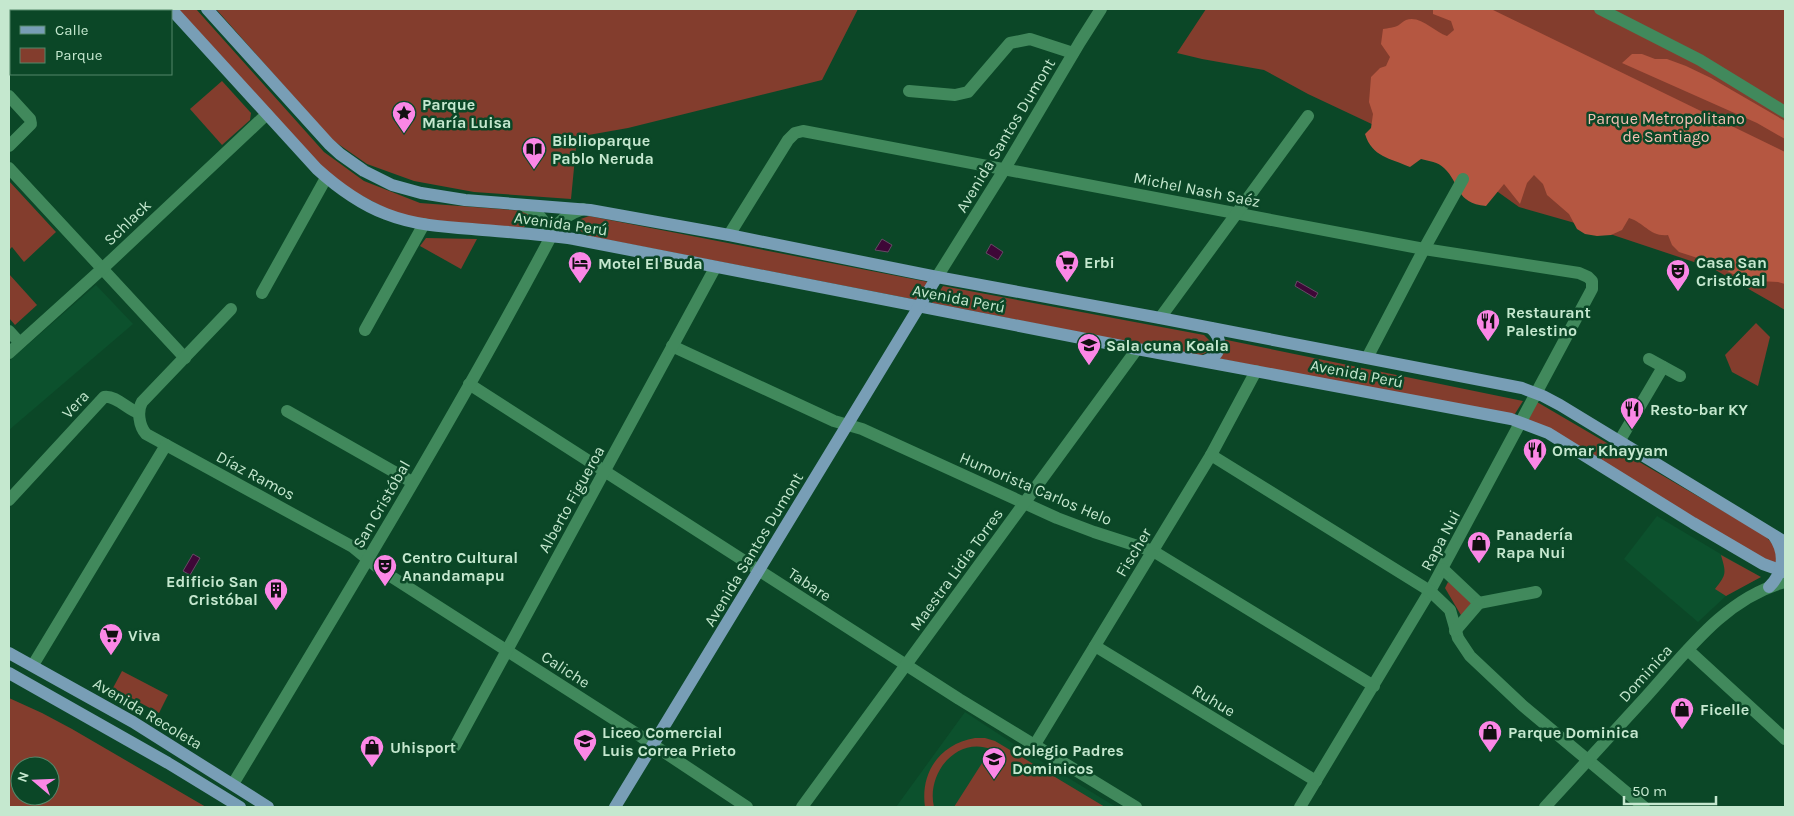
<svg xmlns="http://www.w3.org/2000/svg" width="1794" height="816" viewBox="0 0 1794 816" font-family="Karla,sans-serif">
  <rect width="100%" height="100%" fill="#0b4727"/>
  <g fill="#0c512d">
    <polygon points="96,285 133,324 9,430 9,361"/>
    <polygon points="1657,516 1724,556 1761,577 1728,594 1698,622 1624,559"/>
    <polygon points="965,712 1026,752 1116,807 896,807"/>
  </g>
  <g fill="#833d2d" fill-rule="evenodd">
    <polygon points="177,9 196,9 324,152 364,181 420,203 525,211 531,217 531,221 523,228 418,219 389,210 351,190 326,172"/>
    <polygon points="216,9 858,9 822,80 628,128 577,137 571,199 474,192 414,181 367,164 331,139"/>
    <polygon points="1206,9 1785,9 1785,310 1712,268 1589,227 1519,207 1463,167 1308,94 1264,70 1202,59 1177,53"/>
    <polygon points="222,81 251,113 250,120 222,145 190,109"/>
    <polygon points="9,181 56,232 24,262 12,247 9,250"/>
    <path d="M589,216L928,282L917,300L588,236C581,231 575,229 578,220Z"/>
    <polygon points="426,238 477,239 461,269 420,246"/>
    <polygon points="9,274 37,305 15,325 9,318"/>
    <polygon points="943,286 1204,335 1212,343 1210,351 1199,356 932,303"/>
    <polygon points="1756,323 1770,337 1758,386 1732,372 1725,355"/>
    <polygon points="1222,339 1523,401 1513,417 1216,358"/>
    <path d="M1537,402L1764,535C1775,545 1779,552 1775,566L1527,420Z"/>
    <path d="M1721,555L1761,577L1726,596L1715,589C1727,574 1726,573 1721,555Z"/>
    <polygon points="1448,582 1475,599 1462,617 1445,588"/>
    <polygon points="122,671 168,695 159,713 113,688"/>
    <path d="M9,698L42,713L72,729L206,807H9ZM20,766H50V796H20Z"/>
    <path d="M975,738H985L995,741L1105,807H954L991,749C956,736 926,774 934,807H925C920,772 940,744 975,738Z"/>
  </g>
  <g fill="#b55741">
    <path d="M1433,9H1491L1785,152V284L1778,282L1758,281L1743,275L1733,274L1710,262L1679,252L1672,245L1668,235C1650,237 1645,223 1629,218L1622,230L1611,235L1597,236L1585,234L1577,229L1569,214L1547,195L1543,184L1534,175L1527,183L1520,204L1504,184L1486,206C1455,203 1461,184 1444,168C1438,162 1429,161 1421,159L1410,167C1390,158 1372,157 1365,134L1371,128L1373,114L1369,102L1371,77L1380,68L1386,66L1390,57L1381,44L1383,29C1388,28 1394,28 1399,25C1400,24 1404,21 1406,20C1421,15 1434,32 1447,36L1454,30L1451,21L1433,14Z"/>
    <polygon points="1632,54 1642,54 1655,59 1667,59 1686,66 1711,78 1785,121 1785,139 1757,123 1622,63"/>
  </g>
  <g fill="#3e0737" stroke="#664a65">
    <polygon points="882,239 892,245 888,252 875,250"/>
    <polygon points="991,244 1003,252 998,260 986,253"/>
    <polygon points="1297,281 1318,293 1315,298 1295,286"/>
    <polygon points="193,554 200,558 190,575 183,571"/>
  </g>
  <g fill="none" stroke-linecap="round" stroke-linejoin="round">
    <g stroke="#41895c" stroke-width="12">
      <polyline points="1600,9 1700,60 1785,112"/>
      <polyline points="909,91 955,95 968,92 1010,43 1030,39 1073,53"/>
      <polyline points="9,96 30,119 31,124 9,146"/>
      <polyline points="9,168 185,358"/>
      <path d="M524,206C539,212 545,221 551,236"/>
      <polyline points="729,235 788,140 795,133 803,131 1424,249 1579,273 1588,277 1592,281 1592,289 1430,591 1300,807"/>
      <polyline points="937,277 1004,170 1080,42 1101,9"/>
      <polyline points="262,293 326,178"/>
      <path d="M231,309L142,402C137,411 139,426 146,434L353,547L381,570L637,734L747,807"/>
      <polyline points="1160,318 1308,116"/>
      <polyline points="365,330 424,224"/>
      <polyline points="9,331 19,342"/>
      <polyline points="672,346 834,421 862,429 1057,518 1094,532 1153,551 1374,686"/>
      <polyline points="9,353 102,269 267,114"/>
      <polyline points="1367,358 1424,249 1463,179"/>
      <polyline points="1649,359 1680,376"/>
      <polyline points="469,384 959,699 1136,807"/>
      <polyline points="287,411 412,482"/>
      <polyline points="1620,440 1663,367"/>
      <polyline points="1211,455 1430,591 1450,610 1458,638 1470,656 1522,705 1644,807"/>
      <path d="M9,500L104,397C116,395 128,410 139,413"/>
      <polyline points="1443,569 1479,603"/>
      <polyline points="1479,603 1536,592"/>
      <polyline points="1455,631 1479,603"/>
      <polyline points="1095,646 1316,781"/>
      <polyline points="1688,650 1785,739"/>
      <polyline points="33,665 166,445"/>
      <polyline points="455,746 715,268"/>
      <polyline points="1034,746 1211,455 1256,371"/>
      <path d="M233,784C343,601 455,418 555,229C561,218 571,213 583,209"/>
      <polyline points="802,807 1137,349"/>
      <path d="M1545,807C1578,771 1610,736 1643,700C1684,655 1724,598 1785,582"/>
    </g>
    <g stroke="#789eb6" stroke-width="12">
      <path d="M171,9L317,169C338,188 360,204 386,214C414,225 443,227 472,229C506,232 541,234 574,239L1137,349L1511,419L1548,433L1693,523L1763,564L1785,572"/>
      <polyline points="207,9 329,144 340,154 364,171 392,185 421,193 465,200 590,210 729,235 937,277 1160,318 1522,388 1543,396 1560,405 1785,542"/>
      <path d="M1204,361C1222,356 1224,340 1211,328"/>
      <path d="M1769,587C1784,572 1786,553 1774,536"/>
      <polyline points="9,653 133,722 268,807"/>
      <polyline points="9,673 168,763 240,807"/>
      <polyline points="615,807 937,277"/>
    </g>
  </g>
  <defs>
    <g id="sight-pin" transform="scale(1.25)"><path d="M0 17L-7.5 6A9.5 9.5 0 1 1 7.5 6Z" fill="#fb87e6" stroke="#0b4727"/><path d="M0-6L1.8-2.2L6-1.7L2.9 1.2L3.7 5.4L0 3.3L-3.7 5.4L-2.9 1.2L-6-1.7L-1.8-2.2Z" fill="#111"/></g>
    <g id="library-pin" transform="scale(1.25)"><path d="M0 17L-7.5 6A9.5 9.5 0 1 1 7.5 6Z" fill="#fb87e6" stroke="#0b4727"/><path d="M-6-4Q-3-5.5-.7-3.5V5Q-3 3-6 4ZM6-4Q3-5.5 .7-3.5V5Q3 3 6 4Z" fill="#111"/></g>
    <g id="supermarket-pin" transform="scale(1.25)"><path d="M0 17L-7.5 6A9.5 9.5 0 1 1 7.5 6Z" fill="#fb87e6" stroke="#0b4727"/><path d="M-6-5.5h2.5l.6 2H6L4.5 2H-2.5L-4.4-4H-6ZM-1.5 3.2a1.3 1.3 0 1 0 .1 0ZM3 3.2a1.3 1.3 0 1 0 .1 0Z" fill="#111"/></g>
    <g id="hotel-pin" transform="scale(1.25)"><path d="M0 17L-7.5 6A9.5 9.5 0 1 1 7.5 6Z" fill="#fb87e6" stroke="#0b4727"/><path d="M-6-4.5h1.5V1H6V5H4.5V3h-9V5H-6ZM-4 0a1.8 1.8 0 1 1 3.6 0ZM.5 0V-2.5h3Q6-2.5 6 0Z" fill="#111"/></g>
    <g id="theatre-pin" transform="scale(1.25)"><path d="M0 17L-7.5 6A9.5 9.5 0 1 1 7.5 6Z" fill="#fb87e6" stroke="#0b4727"/><path d="M-5-5.5Q0-4 5-5.5V0Q5 5 0 6Q-5 5-5 0ZM-3.3-2.5H-1v1.5H-3.3ZM1-2.5H3.3v1.5H1ZM-2.8 1Q0 5.5 2.8 1Z" fill="#111"/></g>
    <g id="restaurant-pin" transform="scale(1.25)"><path d="M0 17L-7.5 6A9.5 9.5 0 1 1 7.5 6Z" fill="#fb87e6" stroke="#0b4727"/><path d="M-5-6h1v4h1v-4h1v4h1v-4h1v5L-1.5 .5V6h-2V.5L-5-1ZM5-6V6H3V1.5H1.5Q1.5-4 5-6Z" fill="#111"/></g>
    <g id="school-pin" transform="scale(1.25)"><path d="M0 17L-7.5 6A9.5 9.5 0 1 1 7.5 6Z" fill="#fb87e6" stroke="#0b4727"/><path d="M0-5L7-2L0 1L-7-2ZM-4 1L0 2.5L4 1V4Q0 6-4 4Z" fill="#111"/></g>
    <g id="shop-pin" transform="scale(1.25)"><path d="M0 17L-7.5 6A9.5 9.5 0 1 1 7.5 6Z" fill="#fb87e6" stroke="#0b4727"/><path d="M-5-2.5h2.3a2.7 3.5 0 0 1 5.4 0H5L5.5 6h-11ZM-1.5-2.5h3a1.5 2.3 0 0 0-3 0Z" fill="#111"/></g>
    <g id="building-pin" transform="scale(1.25)"><path d="M0 17L-7.5 6A9.5 9.5 0 1 1 7.5 6Z" fill="#fb87e6" stroke="#0b4727"/><path d="M-4-6H4V6H1V3H-1V6H-4ZM-2.5-4.3h1.7v1.8h-1.7ZM.8-4.3h1.7v1.8H.8ZM-2.5-1h1.7V.8h-1.7ZM.8-1h1.7V.8H.8Z" fill="#111"/></g>
  </defs>
  <g fill-rule="evenodd">
    <use href="#sight-pin" x="404" y="113"/>
    <use href="#library-pin" x="534" y="149"/>
    <use href="#supermarket-pin" x="1067" y="262"/>
    <use href="#hotel-pin" x="580" y="263"/>
    <use href="#theatre-pin" x="1678" y="271"/>
    <use href="#restaurant-pin" x="1488" y="321"/>
    <use href="#school-pin" x="1089" y="345"/>
    <use href="#restaurant-pin" x="1632" y="409"/>
    <use href="#restaurant-pin" x="1535" y="450"/>
    <use href="#shop-pin" x="1479" y="543"/>
    <use href="#theatre-pin" x="385" y="566"/>
    <use href="#building-pin" x="276" y="590"/>
    <use href="#supermarket-pin" x="111" y="635"/>
    <use href="#shop-pin" x="1682" y="709"/>
    <use href="#shop-pin" x="1490" y="732"/>
    <use href="#school-pin" x="585" y="741"/>
    <use href="#shop-pin" x="372" y="747"/>
    <use href="#school-pin" x="994" y="759"/>
  </g>
  <g text-anchor="middle" stroke-width="5" stroke-linejoin="round" paint-order="stroke">
    <g font-size="16" font-weight="bold" fill="#c5e8cf" stroke="#0b4727" text-anchor="start">
      <text x="422" y="110">Parque<tspan x="422" dy="18">María Luisa</tspan></text>
      <text x="552" y="146">Biblioparque<tspan x="552" dy="18">Pablo Neruda</tspan></text>
      <text x="1084" y="268">Erbi</text>
      <text x="1696" y="268">Casa San<tspan x="1696" dy="18">Cristóbal</tspan></text>
      <text x="598" y="269">Motel El Buda</text>
      <text x="1506" y="318">Restaurant<tspan x="1506" dy="18">Palestino</tspan></text>
      <text x="1106" y="351">Sala cuna Koala</text>
      <text x="1650" y="415">Resto-bar KY</text>
      <text x="1552" y="456">Omar Khayyam</text>
      <text x="1496" y="540">Panadería<tspan x="1496" dy="18">Rapa Nui</tspan></text>
      <text x="402" y="563">Centro Cultural<tspan x="402" dy="18">Anandamapu</tspan></text>
      <text x="258" y="587" text-anchor="end">Edificio San<tspan x="258" dy="18">Cristóbal</tspan></text>
      <text x="128" y="641">Viva</text>
      <text x="1700" y="715">Ficelle</text>
      <text x="602" y="738">Liceo Comercial<tspan x="602" dy="18">Luis Correa Prieto</tspan></text>
      <text x="1508" y="738">Parque Dominica</text>
      <text x="390" y="753">Uhisport</text>
      <text x="1012" y="756">Colegio Padres<tspan x="1012" dy="18">Dominicos</tspan></text>
    </g>
    <g font-size="16" fill="#f3bfb2" stroke="#0b4727">
      <text x="1666" y="124">Parque Metropolitano<tspan x="1666" dy="18">de Santiago</tspan></text>
    </g>
    <g font-size="16" fill="#c5e8cf" stroke="#0b4727">
      <text transform="translate(1005 135) rotate(-59)" y="6">Avenida Santos Dumont</text>
      <text transform="translate(1197 189) rotate(11)" y="6">Michel Nash Saéz</text>
      <text transform="translate(127 222) rotate(-44)" y="6">Schlack</text>
      <text transform="translate(561 223) rotate(8)" y="6">Avenida Perú</text>
      <text transform="translate(959 298) rotate(11)" y="6">Avenida Perú</text>
      <text transform="translate(1357 373) rotate(11)" y="6">Avenida Perú</text>
      <text transform="translate(75 404) rotate(-47)" y="6">Vera</text>
      <text transform="translate(256 475) rotate(28)" y="6">Díaz Ramos</text>
      <text transform="translate(1036 488) rotate(23)" y="6">Humorista Carlos Helo</text>
      <text transform="translate(571 499) rotate(-61)" y="6">Alberto Figueroa</text>
      <text transform="translate(381 504) rotate(-60)" y="6">San Cristóbal</text>
      <text transform="translate(1440 540) rotate(-62)" y="6">Rapa Nui</text>
      <text transform="translate(753 549) rotate(-59)" y="6">Avenida Santos Dumont</text>
      <text transform="translate(1133 552) rotate(-59)" y="6">Fischer</text>
      <text transform="translate(956 569) rotate(-54)" y="6">Maestra Lidia Torres</text>
      <text transform="translate(810 584) rotate(33)" y="6">Tabare</text>
      <text transform="translate(566 669) rotate(33)" y="6">Caliche</text>
      <text transform="translate(1645 673) rotate(-48)" y="6">Dominica</text>
      <text transform="translate(1214 700) rotate(31)" y="6">Ruhue</text>
      <text transform="translate(148 713) rotate(31)" y="6">Avenida Recoleta</text>
    </g>
  </g>
  <rect width="1794" height="816" fill="none" stroke="#c5e8cf" stroke-width="20"/>
  <rect x="10" y="10" width="162" height="65" fill="#0b4727" stroke="#55876a"/>
  <rect x="20" y="26" width="25" height="8" fill="#789eb6" stroke="#55876a"/>
  <text x="55" y="35" font-size="15" fill="#c5e8cf">Calle</text>
  <rect x="20" y="48" width="25" height="15" fill="#833d2d" stroke="#55876a"/>
  <text x="55" y="60" font-size="15" fill="#c5e8cf">Parque</text>
  <g transform="translate(35 781) rotate(289)"><circle r="24" fill="#0b4727" stroke="#55876a"/>
  <path d="M0-4L9 19L0 12L-9 19Z" fill="#fb87e6"/>
  <text y="-8" font-size="14" font-weight="bold" text-anchor="middle" fill="#c5e8cf">N</text>
  </g>
  <path d="M1624 796v8h92v-8" fill="none" stroke="#c5e8cf" stroke-width="2.5"/>
  <text x="1632" y="796" font-size="15" fill="#c5e8cf" stroke="#0b4727" stroke-width="4" paint-order="stroke">50 m</text>
</svg>
